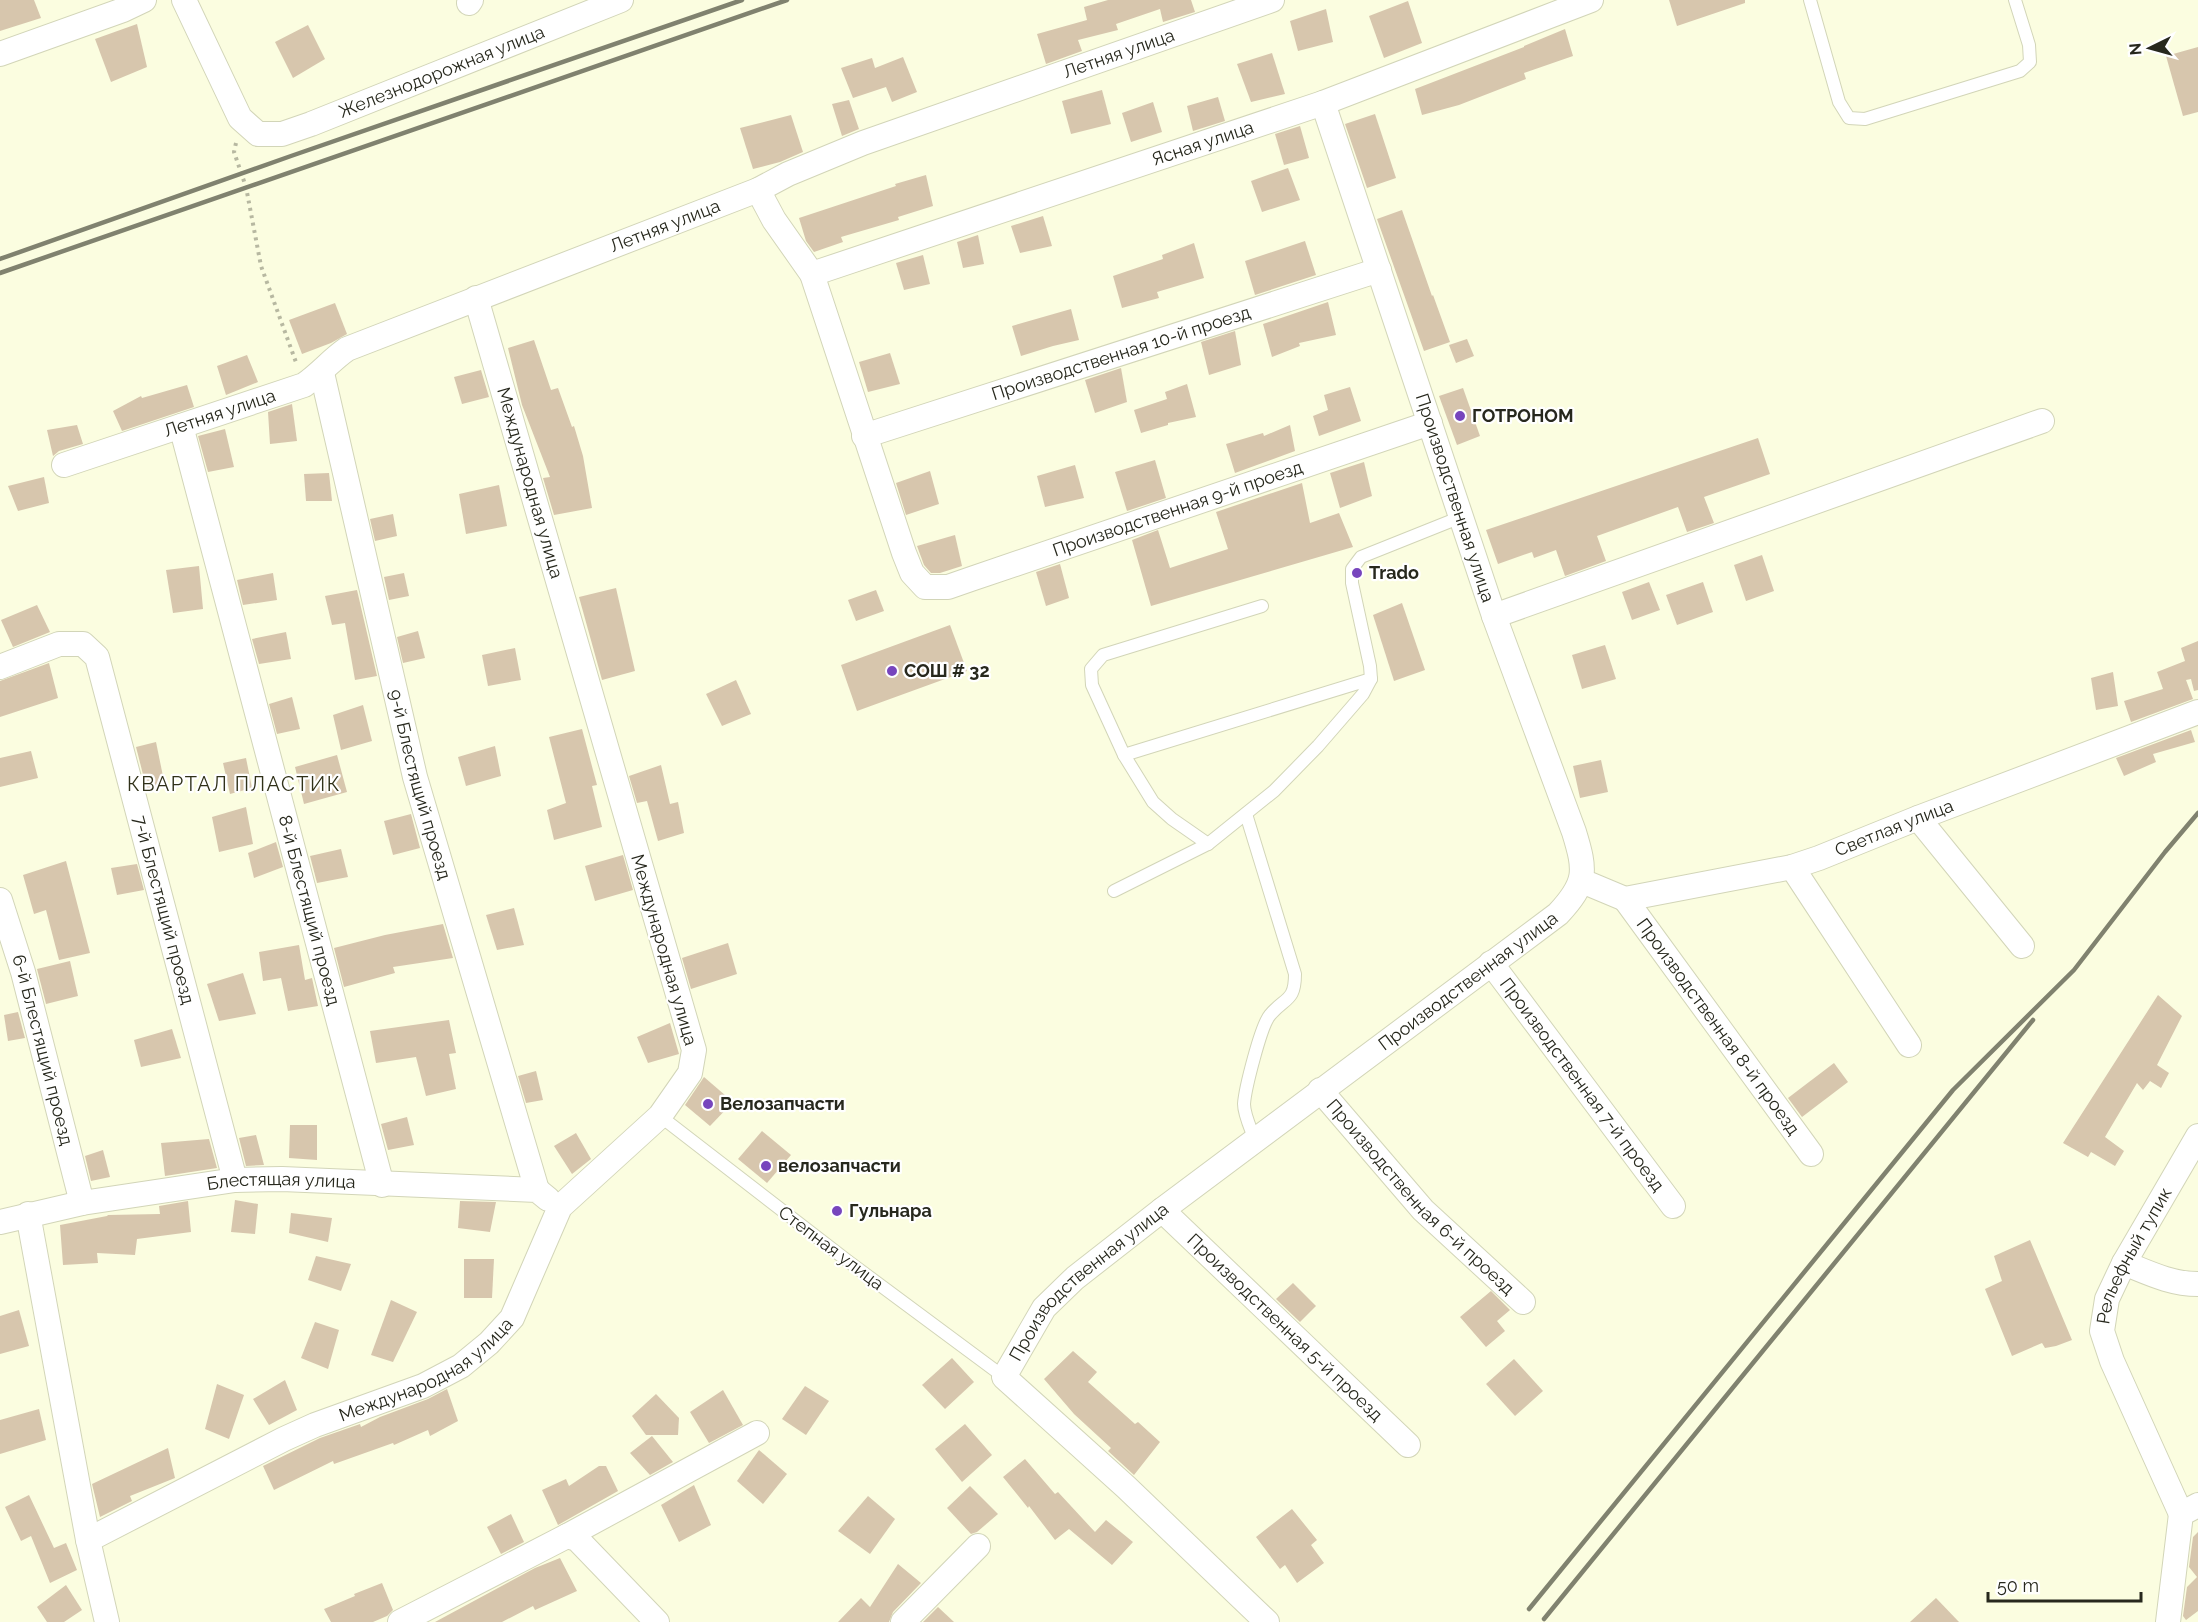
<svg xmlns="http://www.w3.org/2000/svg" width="2198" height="1622" viewBox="0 0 2198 1622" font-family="Raleway,sans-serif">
  <rect width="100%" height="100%" fill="#fbfde0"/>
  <g fill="#d7c6ad">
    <polygon points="0,0 34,0 41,18 0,31"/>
    <polygon points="1108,0 1191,0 1195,12 1163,22 1160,9 1116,24 1118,30 1078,40 1082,51 1046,64 1037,34 1087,20 1084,7"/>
    <polygon points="1669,0 1745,0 1745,3 1677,26"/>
    <polygon points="1408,1 1422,43 1384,58 1369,16"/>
    <polygon points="1326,9 1333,42 1298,51 1290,21"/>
    <polygon points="137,24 147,67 111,82 95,39"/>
    <polygon points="308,25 325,59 293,78 275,42"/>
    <polygon points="1565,29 1573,56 1524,73 1526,79 1459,105 1422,115 1415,89 1524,47 1524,46"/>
    <polygon points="2198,47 2198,112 2183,116 2166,56"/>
    <polygon points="1272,53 1285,94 1251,102 1237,64"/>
    <polygon points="903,57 917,92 892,102 886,87 853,98 841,68 872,58 875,68"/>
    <polygon points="1102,90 1111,124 1071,134 1062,101"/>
    <polygon points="1218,97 1225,121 1193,131 1187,106"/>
    <polygon points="849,100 859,129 842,136 832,104"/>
    <polygon points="1153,102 1162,132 1131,142 1122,113"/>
    <polygon points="1375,114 1396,178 1367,188 1345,124"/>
    <polygon points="791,115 803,152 780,162 753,169 740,128"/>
    <polygon points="1300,126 1309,158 1284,165 1275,134"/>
    <polygon points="1288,168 1300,200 1262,212 1251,181"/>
    <polygon points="926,175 933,206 898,217 899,220 841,237 843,242 814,252 806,241 799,218 896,186 895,184"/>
    <polygon points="1402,210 1432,296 1433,295 1450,342 1424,351 1377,219"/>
    <polygon points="1043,216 1052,246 1020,253 1011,226"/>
    <polygon points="978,235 984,264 963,268 957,242"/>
    <polygon points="1305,241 1316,275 1255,295 1245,261"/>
    <polygon points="1194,243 1204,278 1157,292 1159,298 1122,308 1113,276 1163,259 1162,255"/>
    <polygon points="923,255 930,284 904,290 896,263"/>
    <polygon points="1328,302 1336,335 1299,343 1300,346 1272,357 1263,324"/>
    <polygon points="335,303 347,334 331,343 302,354 289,320"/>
    <polygon points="1071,309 1079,340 1053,346 1021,356 1012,326"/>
    <polygon points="1235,331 1241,365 1209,375 1201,342"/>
    <polygon points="1467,339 1474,356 1456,363 1449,345"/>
    <polygon points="534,340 551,390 558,388 572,427 574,426 583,456 592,508 554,515 543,478 550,477 522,405 508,348"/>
    <polygon points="890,353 900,384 868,392 859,362"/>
    <polygon points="247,355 258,382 226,395 217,366"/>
    <polygon points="1121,368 1127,402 1095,413 1085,380"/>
    <polygon points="481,370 489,397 462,404 454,377"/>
    <polygon points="1187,384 1196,417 1168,423 1168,425 1141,433 1134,410 1167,399 1165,392"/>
    <polygon points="187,385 194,407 122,431 113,411 141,396 142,398"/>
    <polygon points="1350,387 1361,421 1319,436 1313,416 1328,410 1324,395"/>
    <polygon points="1463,388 1480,436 1457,445 1439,396"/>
    <polygon points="292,404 297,441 270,444 268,412"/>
    <polygon points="77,425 83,444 59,451 53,456 47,430"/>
    <polygon points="1290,425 1295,451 1235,473 1226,444 1263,433 1264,436"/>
    <polygon points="225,429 234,467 208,472 198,436"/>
    <polygon points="1758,438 1770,474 1704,497 1714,523 1687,532 1678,507 1597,536 1606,561 1565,576 1556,550 1534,558 1532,552 1498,564 1486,530"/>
    <polygon points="1155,460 1166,498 1127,511 1115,472"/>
    <polygon points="1364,462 1372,496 1340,508 1330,473"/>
    <polygon points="1075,465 1084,498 1045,507 1037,476"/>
    <polygon points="930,471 939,504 906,515 896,483"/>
    <polygon points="329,473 332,501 306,501 304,474"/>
    <polygon points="44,477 49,503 18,511 8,486"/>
    <polygon points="1302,483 1310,523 1339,513 1353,547 1151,606 1132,540 1158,530 1170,568 1228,549 1216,512"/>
    <polygon points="499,485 507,526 466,534 459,494"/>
    <polygon points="393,514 397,536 375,541 370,519"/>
    <polygon points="955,535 962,566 940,573 931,573 924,565 917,546"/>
    <polygon points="1762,555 1774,591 1746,601 1734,565"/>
    <polygon points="1060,564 1069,598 1046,606 1036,572"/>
    <polygon points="199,566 203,609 173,613 166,570"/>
    <polygon points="273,573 277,600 243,605 237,580"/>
    <polygon points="404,573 409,596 389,600 384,577"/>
    <polygon points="1649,582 1660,610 1632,620 1622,592"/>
    <polygon points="1703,582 1713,612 1677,625 1666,595"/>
    <polygon points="616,588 635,671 602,680 579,597"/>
    <polygon points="357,590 377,676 355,680 345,623 332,625 325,596"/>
    <polygon points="876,590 884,611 856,621 848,600"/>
    <polygon points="1402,603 1425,670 1394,681 1373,615"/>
    <polygon points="37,605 50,632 13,647 1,620"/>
    <polygon points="950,625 967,671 857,711 841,665"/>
    <polygon points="418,631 425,658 403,663 397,637"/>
    <polygon points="286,632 291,659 259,664 252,639"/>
    <polygon points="2198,641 2198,690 2194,691 2191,679 2186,680 2193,699 2131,722 2124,701 2163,689 2157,672 2185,661 2181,648"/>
    <polygon points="1605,645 1616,679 1582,689 1572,655"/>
    <polygon points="515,648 521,680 488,686 482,655"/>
    <polygon points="49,663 58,698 0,717 0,681"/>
    <polygon points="2113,672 2118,706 2096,710 2091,678"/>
    <polygon points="736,680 751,714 722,726 706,694"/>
    <polygon points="292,697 300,729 277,734 269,704"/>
    <polygon points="363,705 372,741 341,750 333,715"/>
    <polygon points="582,729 597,785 592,786 602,827 554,840 547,810 566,803 549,737"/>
    <polygon points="2191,730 2195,742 2153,754 2156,762 2124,776 2116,758"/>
    <polygon points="156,742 165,786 147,790 136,747"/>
    <polygon points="495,746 501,776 466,786 458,757"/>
    <polygon points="31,751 38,778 0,787 0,758"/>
    <polygon points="337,755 347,792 304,804 295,767"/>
    <polygon points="246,758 252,788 230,794 223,763"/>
    <polygon points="1601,760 1608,792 1580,798 1573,766"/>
    <polygon points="661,765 670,804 678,802 684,833 658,841 647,801 637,803 629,776"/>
    <polygon points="246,807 253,844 219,852 212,817"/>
    <polygon points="411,814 420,848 393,855 384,821"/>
    <polygon points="276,842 283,867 254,878 248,853"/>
    <polygon points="341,849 348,877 317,883 310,856"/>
    <polygon points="623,855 633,890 595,901 585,866"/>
    <polygon points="66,861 90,953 59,960 46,910 34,914 23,875"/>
    <polygon points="137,864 144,890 117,895 111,868"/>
    <polygon points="514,908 524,945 497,950 486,915"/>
    <polygon points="443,924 453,958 393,967 395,973 344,987 334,948 385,935"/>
    <polygon points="728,943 737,974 691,989 682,958"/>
    <polygon points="299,945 305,980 312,978 318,1006 288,1011 281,978 263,981 259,952"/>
    <polygon points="70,961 78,996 46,1004 37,969"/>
    <polygon points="243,973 256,1014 219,1021 207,984"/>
    <polygon points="2158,995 2182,1016 2157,1065 2169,1073 2161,1088 2150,1081 2143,1090 2137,1083 2105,1137 2124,1151 2115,1166 2091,1152 2088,1157 2063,1143"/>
    <polygon points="18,1012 25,1038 8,1041 4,1015"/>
    <polygon points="449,1020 456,1053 449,1054 456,1089 426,1096 416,1057 376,1063 370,1031"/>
    <polygon points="670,1023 679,1054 648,1063 637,1037"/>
    <polygon points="172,1029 181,1058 141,1067 134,1040"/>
    <polygon points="1834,1063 1848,1082 1802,1117 1788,1098"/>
    <polygon points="536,1071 543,1100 526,1103 518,1076"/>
    <polygon points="704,1077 733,1102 710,1126 685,1105"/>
    <polygon points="407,1117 414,1145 388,1150 381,1124"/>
    <polygon points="290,1125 317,1125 317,1160 289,1158"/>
    <polygon points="762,1131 791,1155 767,1183 738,1159"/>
    <polygon points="576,1133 591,1159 572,1174 554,1146"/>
    <polygon points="256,1135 264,1165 246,1166 239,1138"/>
    <polygon points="209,1139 217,1168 165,1176 161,1143"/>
    <polygon points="103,1150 110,1177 91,1181 85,1156"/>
    <polygon points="235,1200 258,1204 255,1234 231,1232"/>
    <polygon points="188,1201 191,1232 137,1239 135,1255 97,1253 98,1263 63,1265 60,1225 107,1216 108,1215 160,1214 159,1206"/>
    <polygon points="460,1201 496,1202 490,1232 458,1228"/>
    <polygon points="291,1213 332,1218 328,1242 289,1233"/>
    <polygon points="2030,1240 2072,1340 2056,1346 2045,1348 2042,1343 2012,1356 1985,1289 2002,1281 1994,1256"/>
    <polygon points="316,1256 351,1264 341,1291 308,1280"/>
    <polygon points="464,1259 494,1259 492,1298 464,1298"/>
    <polygon points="1293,1283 1316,1306 1300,1322 1276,1299"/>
    <polygon points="1491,1291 1510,1310 1497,1321 1505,1331 1486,1347 1460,1317"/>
    <polygon points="391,1300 417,1312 393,1362 371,1355"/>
    <polygon points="19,1310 29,1346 0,1354 0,1316"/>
    <polygon points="315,1322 339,1330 328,1369 301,1358"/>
    <polygon points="1073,1351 1097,1372 1088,1382 1135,1424 1138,1422 1160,1442 1134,1475 1108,1451 1111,1448 1074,1414 1044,1379"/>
    <polygon points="952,1358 974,1382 945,1409 922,1385"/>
    <polygon points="1514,1359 1543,1391 1515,1416 1486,1384"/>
    <polygon points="285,1380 297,1410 269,1425 253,1399"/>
    <polygon points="217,1384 244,1395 229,1439 205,1429"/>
    <polygon points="805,1386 829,1401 806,1435 782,1419"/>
    <polygon points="447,1389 458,1421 430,1436 428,1430 394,1445 393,1443 334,1464 333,1461 274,1490 263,1466 320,1438 360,1424 361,1427 380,1417 428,1399"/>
    <polygon points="723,1390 743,1425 709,1443 690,1412"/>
    <polygon points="656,1394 679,1418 678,1435 646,1435 632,1416"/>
    <polygon points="39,1409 46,1440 0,1454 0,1420"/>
    <polygon points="965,1424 992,1455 962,1482 935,1449"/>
    <polygon points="652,1436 673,1462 650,1475 630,1453"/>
    <polygon points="168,1448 175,1478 130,1496 132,1501 100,1517 92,1484"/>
    <polygon points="759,1450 787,1474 763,1504 737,1481"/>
    <polygon points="1025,1459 1055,1494 1058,1492 1095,1532 1106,1520 1133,1542 1112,1565 1069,1529 1055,1540 1029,1506 1028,1508 1003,1477"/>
    <polygon points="599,1466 606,1466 618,1491 558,1525 542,1490 566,1479 569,1486"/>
    <polygon points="694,1485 711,1525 679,1542 661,1505"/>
    <polygon points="970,1486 998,1514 977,1532 971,1534 947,1508"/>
    <polygon points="29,1495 54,1548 66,1543 77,1570 50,1583 31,1536 21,1541 5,1507"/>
    <polygon points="868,1496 895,1519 870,1554 838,1531"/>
    <polygon points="1292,1509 1317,1540 1311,1545 1324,1563 1297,1583 1285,1565 1280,1569 1256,1537"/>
    <polygon points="511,1514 524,1542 501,1554 487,1527"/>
    <polygon points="2198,1532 2198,1611 2186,1620 2183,1616 2187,1587 2197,1577 2189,1567 2193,1537"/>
    <polygon points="560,1558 577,1591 535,1610 533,1606 502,1622 435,1622 535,1568"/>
    <polygon points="898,1564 921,1583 893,1612 889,1622 838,1622 861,1598 870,1607"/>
    <polygon points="382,1583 393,1610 387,1616 373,1622 331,1622 324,1609 355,1596 354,1594"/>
    <polygon points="66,1585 82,1610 64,1622 47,1622 37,1607"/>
    <polygon points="1936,1598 1959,1622 1910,1622"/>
    <polygon points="938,1607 954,1622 923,1622"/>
  </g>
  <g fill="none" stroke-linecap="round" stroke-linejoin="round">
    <g stroke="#d2d5b8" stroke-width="14">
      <g id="lane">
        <polyline points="1810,0 1839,102 1849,118 1865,119 2020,71 2030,62 2029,45 2015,0"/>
        <polyline points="1124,755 1371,679"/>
        <path d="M1246,814L1295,974C1295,1002 1285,997 1270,1015C1261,1025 1245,1089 1244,1104C1244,1115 1251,1129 1255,1140"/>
        <polyline points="1208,844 1172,819 1153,802 1124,755 1092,685 1091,669 1103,655 1262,606"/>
        <polyline points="1114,891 1208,844 1274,791 1318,746 1363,694 1371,679 1370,666 1352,583 1352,569 1361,557 1461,517"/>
        <polyline points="660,1116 849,1262 1004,1377"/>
      </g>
    </g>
    <g stroke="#d2d5b8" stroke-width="26">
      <g id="street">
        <path id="s1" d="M184,0L240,118L258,134H282L311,124L621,0"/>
        <polyline points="469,3 471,0"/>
        <polyline points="0,54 123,10 144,0"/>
        <path id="s2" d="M758,190L774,220L812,274L904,553L912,573L925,587H948L971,579L1430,423"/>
        <path id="s3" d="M812,274L1323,103L1591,0"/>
        <path id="s4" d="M322,373L415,777L537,1190"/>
        <path id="s5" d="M181,426L382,1185"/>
        <path id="s6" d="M864,436L1379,270"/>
        <path id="s7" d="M64,465L304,385C320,374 331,360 347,349L758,190L788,174L863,143L1272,0"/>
        <polyline points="1494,616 2042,421"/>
        <path id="s8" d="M0,667L59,644H83L97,657L235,1180"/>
        <polyline points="1918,818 2022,946"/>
        <polyline points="1792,867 1909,1045"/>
        <path id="s9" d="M1582,881L1625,899L1792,867L1819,858L1918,818L2198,712"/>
        <path id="s10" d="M1625,899L1811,1154"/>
        <path id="s11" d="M0,900L23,972L82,1203"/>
        <path id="s12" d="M1491,963L1673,1206"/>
        <path id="s13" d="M1320,1090L1423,1210L1523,1302"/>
        <path id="s14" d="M1162,1210L1408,1445"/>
        <polyline points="28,1214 88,1540"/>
        <path id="s15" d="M0,1222L82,1203L235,1180L282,1179L537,1190L548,1199"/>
        <path d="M2124,1263C2149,1273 2171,1284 2198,1284"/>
        <path id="s16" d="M2181,1514L2112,1361L2102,1331L2107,1299L2124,1263L2198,1136"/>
        <polyline points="567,1536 757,1433"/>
        <path id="s17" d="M107,1622L88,1540L284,1439L315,1425L423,1386L461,1366L489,1343L512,1318L560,1207L660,1116L690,1073L694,1050L476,298"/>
        <polyline points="400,1622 567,1536 577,1539 657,1622"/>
        <polyline points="903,1622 978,1546"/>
        <path id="s18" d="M1267,1622L1126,1487L1004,1377L1044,1308L1075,1278L1162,1210L1558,914C1587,883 1586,871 1574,832L1494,616L1323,103"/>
        <polyline points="2168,1622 2181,1514 2198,1505"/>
      </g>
    </g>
    <polyline stroke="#b7b8a1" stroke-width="4" stroke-dasharray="3 4.5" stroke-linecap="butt" points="236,143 234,152 246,187 261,266 297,365"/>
    <use href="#lane" stroke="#fff" stroke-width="12"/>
    <use href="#street" stroke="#fff" stroke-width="24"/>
    <g stroke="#80826f" stroke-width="4.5">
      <polyline points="0,259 291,156 742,0"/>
      <polyline points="0,273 787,0"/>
      <polyline points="1529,1609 1953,1090 2074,970 2165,852 2198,813"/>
      <polyline points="1544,1619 2033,1020"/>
    </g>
  </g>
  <g fill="#7745bd" stroke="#fff" stroke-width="2">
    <circle cx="1460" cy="416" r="6"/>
    <circle cx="1357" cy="573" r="6"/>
    <circle cx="892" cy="671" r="6"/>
    <circle cx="708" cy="1104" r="6"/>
    <circle cx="766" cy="1166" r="6"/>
    <circle cx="837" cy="1211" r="6"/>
  </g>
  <g text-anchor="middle" stroke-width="4.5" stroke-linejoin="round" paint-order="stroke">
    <g font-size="18" fill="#27281d" stroke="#fff">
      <text dy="6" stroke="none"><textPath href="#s7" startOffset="1136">Летняя улица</textPath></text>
      <text dy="6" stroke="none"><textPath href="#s1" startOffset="350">Железнодорожная улица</textPath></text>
      <text dy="6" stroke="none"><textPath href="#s3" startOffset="412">Ясная улица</textPath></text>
      <text dy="6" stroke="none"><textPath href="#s7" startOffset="650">Летняя улица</textPath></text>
      <text dy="6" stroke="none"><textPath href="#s6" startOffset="270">Производственная 10-й проезд</textPath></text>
      <text dy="6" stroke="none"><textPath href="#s7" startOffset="164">Летняя улица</textPath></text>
      <text transform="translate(530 483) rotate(74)" y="6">Международная улица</text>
      <text transform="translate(1455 498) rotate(72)" y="6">Производственная улица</text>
      <text dy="6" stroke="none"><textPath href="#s2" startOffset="700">Производственная 9-й проезд</textPath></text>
      <text dy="6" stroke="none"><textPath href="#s4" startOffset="423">9-й Блестящий проезд</textPath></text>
      <text dy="6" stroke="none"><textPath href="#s9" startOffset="326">Светлая улица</textPath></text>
      <text dy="6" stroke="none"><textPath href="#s8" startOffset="368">7-й Блестящий проезд</textPath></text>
      <text dy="6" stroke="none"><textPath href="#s5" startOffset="501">8-й Блестящий проезд</textPath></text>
      <text transform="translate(664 950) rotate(74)" y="6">Международная улица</text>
      <text dy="6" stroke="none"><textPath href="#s18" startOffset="975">Производственная улица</textPath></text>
      <text dy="6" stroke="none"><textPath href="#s10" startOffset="158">Производственная 8-й проезд</textPath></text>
      <text dy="6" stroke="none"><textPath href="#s11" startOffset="156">6-й Блестящий проезд</textPath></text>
      <text dy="6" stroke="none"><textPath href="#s12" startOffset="152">Производственная 7-й проезд</textPath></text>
      <text dy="6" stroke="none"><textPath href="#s15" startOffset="285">Блестящая улица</textPath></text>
      <text dy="6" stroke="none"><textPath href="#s13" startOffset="147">Производственная 6-й проезд</textPath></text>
      <text transform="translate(831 1248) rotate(37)" y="6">Степная улица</text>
      <text dy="6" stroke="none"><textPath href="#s16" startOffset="282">Рельефный тупик</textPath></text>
      <text dy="6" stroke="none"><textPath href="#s18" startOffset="489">Производственная улица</textPath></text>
      <text dy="6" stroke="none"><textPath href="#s14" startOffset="170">Производственная 5-й проезд</textPath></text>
      <text dy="6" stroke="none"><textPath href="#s17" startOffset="464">Международная улица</textPath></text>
    </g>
    <g font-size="18" font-weight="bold" fill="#27281d" stroke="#fff" text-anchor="start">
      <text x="1472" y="422">ГОТРОНОМ</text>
      <text x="1369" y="579">Trado</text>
      <text x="904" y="677">СОШ # 32</text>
      <text x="720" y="1110">Велозапчасти</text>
      <text x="778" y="1172">велозапчасти</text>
      <text x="849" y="1217">Гульнара</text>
    </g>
    <g font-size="20" letter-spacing="1.5" fill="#303119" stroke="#fff">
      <text x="234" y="791">КВАРТАЛ ПЛАСТИК</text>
    </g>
  </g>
  <g transform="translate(2150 48) rotate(265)" stroke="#ffffff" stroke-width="4.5" paint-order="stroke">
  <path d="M0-4.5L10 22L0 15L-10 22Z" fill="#27281d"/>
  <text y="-9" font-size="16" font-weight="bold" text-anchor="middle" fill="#27281d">N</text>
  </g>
  <path d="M1988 1592v9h153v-9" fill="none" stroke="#27281d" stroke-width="3"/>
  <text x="1997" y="1592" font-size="18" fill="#27281d" stroke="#ffffff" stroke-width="4.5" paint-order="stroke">50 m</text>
</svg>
